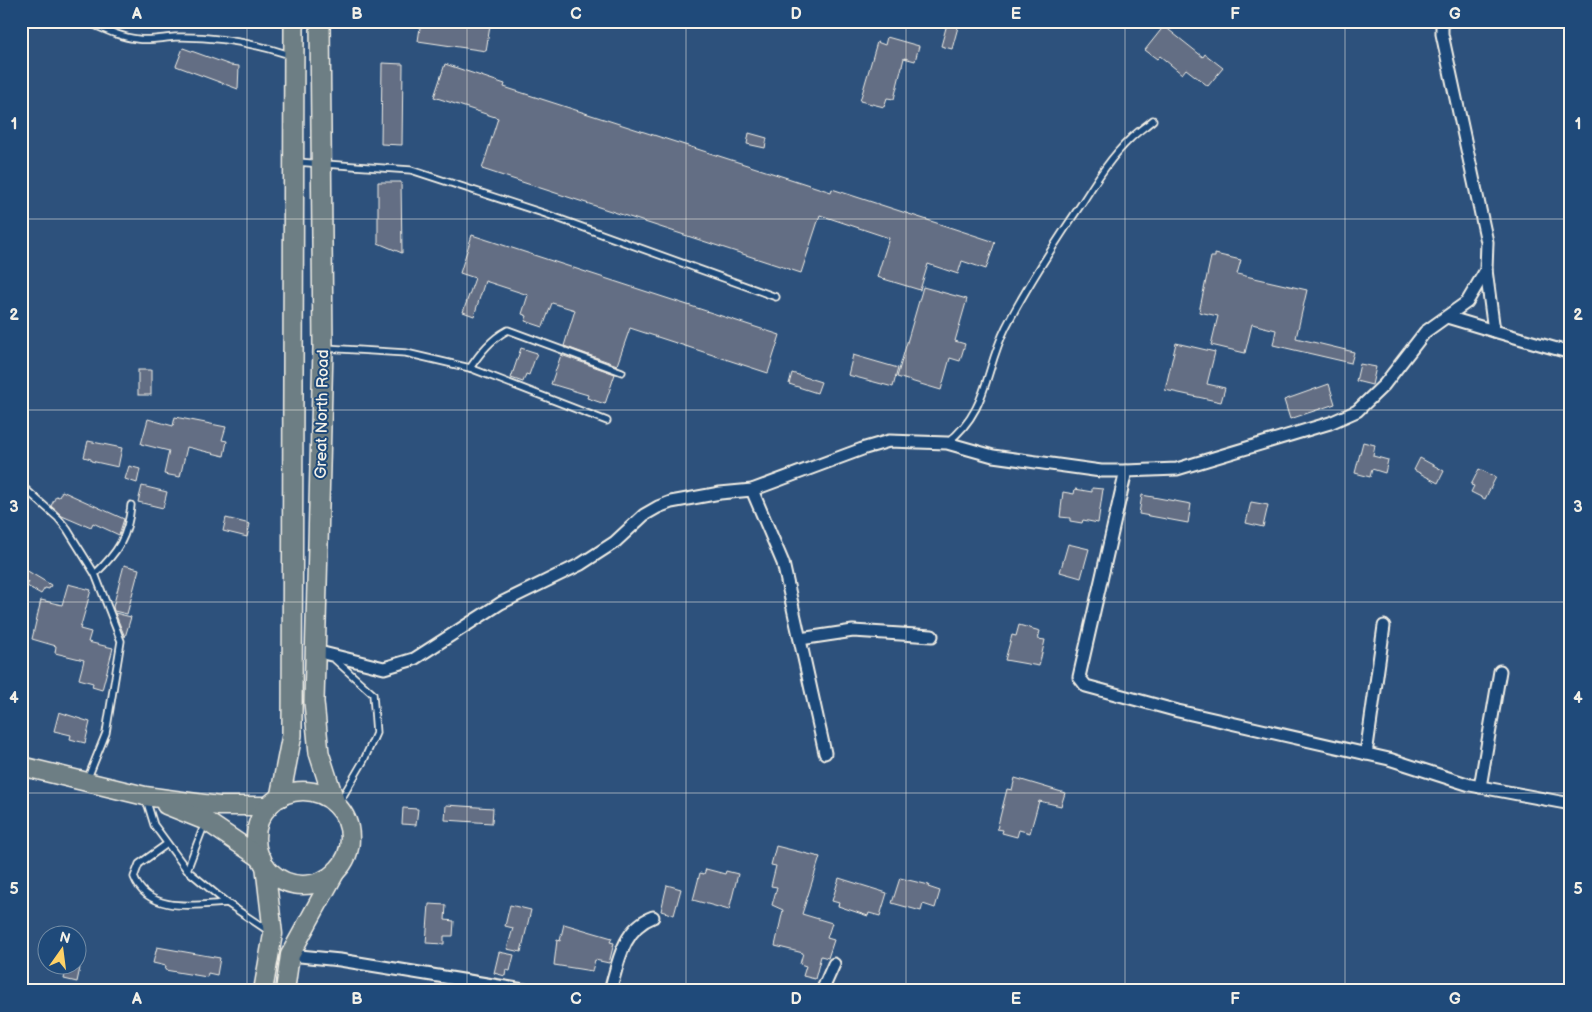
<svg xmlns="http://www.w3.org/2000/svg" width="1592" height="1012" viewBox="0 0 1592 1012" font-family="'Balsamiq Sans',sans-serif">
  <rect width="100%" height="100%" fill="#2d517c"/>
  <filter id="ink" filterUnits="userSpaceOnUse"><feTurbulence type="fractalNoise" baseFrequency=".02" numOctaves="2"/><feDisplacementMap in="SourceGraphic" scale="10" xChannelSelector="R" yChannelSelector="G"/><feConvolveMatrix kernelMatrix="1 2 1 2 8 2 1 2 1" color-interpolation-filters="sRGB"/></filter>
  <g filter="url(#ink)">
    <g fill="#646e84" stroke="#f4f1e8">
      <polygon points="421,21 461,21 490,26 486,51 418,41"/>
      <polygon points="947,24 958,27 952,49 941,46"/>
      <polygon points="1164,26 1203,57 1205,54 1223,68 1208,86 1186,69 1182,74 1160,56 1157,59 1145,50"/>
      <polygon points="887,37 919,46 915,61 904,58 894,99 887,98 884,107 860,101 877,42 885,45"/>
      <polygon points="183,48 230,65 239,66 238,89 176,66"/>
      <polygon points="382,63 403,64 402,145 381,144"/>
      <polygon points="445,64 505,84 504,87 831,192 832,189 995,242 986,269 962,261 958,274 928,264 920,290 877,277 889,238 820,215 801,273 482,169 498,118 434,97"/>
      <polygon points="749,133 767,138 765,148 747,144"/>
      <polygon points="378,182 401,182 402,253 378,243"/>
      <polygon points="472,235 780,335 768,373 630,328 617,365 564,346 575,310 552,303 543,327 525,321 527,316 522,314 528,295 485,281 474,316 463,312 475,278 460,273"/>
      <polygon points="1215,254 1241,260 1237,274 1307,290 1296,338 1354,352 1351,363 1273,345 1276,330 1252,324 1245,353 1211,345 1218,316 1199,312 1211,257 1215,257"/>
      <polygon points="923,287 967,299 955,341 965,344 960,361 950,358 941,390 897,377"/>
      <polygon points="1176,343 1215,352 1207,384 1225,388 1221,402 1165,390"/>
      <polygon points="521,348 537,353 529,375 526,374 523,382 511,378"/>
      <polygon points="561,355 615,374 605,404 587,398 588,395 551,384"/>
      <polygon points="853,355 898,368 893,387 848,375"/>
      <polygon points="1360,364 1376,367 1372,385 1356,381"/>
      <rect x="138" y="370" width="13" height="25"/>
      <polygon points="792,373 821,382 817,393 789,384"/>
      <polygon points="1329,384 1335,404 1290,419 1284,400"/>
      <polygon points="175,417 226,427 222,440 227,441 224,456 187,447 180,477 164,474 169,451 141,444 148,419 173,426"/>
      <polygon points="88,441 122,448 118,467 91,461 91,459 84,457"/>
      <polygon points="1363,442 1375,445 1373,456 1388,460 1385,473 1372,469 1370,477 1355,473"/>
      <polygon points="1420,458 1444,471 1438,483 1414,470"/>
      <polygon points="129,466 140,469 137,483 125,479"/>
      <polygon points="1479,469 1496,477 1485,499 1471,492 1474,486 1471,485"/>
      <polygon points="142,486 167,492 163,508 138,502"/>
      <polygon points="1092,488 1103,489 1098,523 1083,520 1082,523 1070,521 1070,518 1060,517 1063,492 1074,494 1075,489 1092,492"/>
      <polygon points="62,491 124,519 119,535 93,523 91,527 84,524 83,525 62,516 51,506 56,496 59,497"/>
      <polygon points="1142,495 1191,504 1188,523 1139,514"/>
      <polygon points="1251,502 1268,505 1263,527 1246,523"/>
      <polygon points="226,518 250,524 247,537 223,531"/>
      <polygon points="1068,544 1089,549 1081,578 1060,572"/>
      <polygon points="124,565 139,569 127,614 114,611 113,607"/>
      <polygon points="21,567 51,585 49,589 45,588 41,594 27,586 29,582 21,580"/>
      <polygon points="68,584 91,590 80,629 91,632 88,642 113,648 102,690 92,687 93,683 79,679 84,660 55,653 56,646 32,639 41,600 62,605"/>
      <polygon points="115,613 131,617 125,637 122,630"/>
      <polygon points="1019,625 1040,631 1038,639 1045,640 1039,666 1005,660 1012,635 1016,636"/>
      <polygon points="59,712 90,722 85,743 70,739 71,735 54,731"/>
      <polygon points="1015,778 1065,793 1061,806 1039,801 1030,833 1019,830 1017,837 1002,833 1003,830 997,829 1007,789 1012,790"/>
      <polygon points="446,805 493,808 492,823 445,820"/>
      <polygon points="403,808 418,809 416,825 402,824"/>
      <polygon points="776,846 820,857 802,914 832,923 827,938 834,940 828,958 821,956 815,979 803,976 806,966 800,964 803,953 775,946 783,910 772,905 777,887 771,886 776,866 771,865"/>
      <polygon points="706,869 725,874 726,871 738,874 729,910 693,900 700,873 704,874"/>
      <polygon points="839,878 887,893 880,916 869,913 868,916 838,906 839,903 832,901"/>
      <polygon points="900,878 929,885 928,887 940,891 935,908 923,904 921,911 892,903"/>
      <polygon points="667,885 681,889 674,915 661,911"/>
      <polygon points="429,904 446,905 445,920 454,921 453,936 444,936 444,944 426,943"/>
      <polygon points="510,905 531,910 521,952 507,949 513,928 505,926"/>
      <polygon points="564,924 612,938 610,942 614,943 609,963 595,960 592,971 554,965 557,940 560,941"/>
      <polygon points="157,947 220,958 217,975 208,973 207,977 165,970 166,966 153,963"/>
      <polygon points="499,952 514,955 510,971 506,970 505,976 494,973"/>
      <polygon points="67,965 80,968 77,982 64,979"/>
    </g>
    <g fill="none" stroke-linecap="round" stroke-linejoin="round">
      <g stroke="#f4f1e8" stroke-width="9">
        <g id="service">
          <path d="M85,21C102,28 119,37 137,39C149,41 162,38 175,37C213,36 254,43 290,55"/>
          <polyline points="296,162 411,170 546,214 776,297"/>
          <polyline points="325,348 406,353 470,368 607,421"/>
          <path d="M470,368C481,352 491,339 508,330L622,372"/>
          <path d="M947,443C989,410 984,371 1006,327C1028,284 1055,243 1082,203C1096,181 1110,158 1130,139C1137,132 1145,127 1153,120"/>
          <polyline points="21,485 58,518 67,529 95,574 121,641 106,733 87,780"/>
          <path d="M95,574C118,552 128,537 131,505"/>
          <polyline points="333,658 373,694 376,733 364,760 340,801"/>
          <polyline points="146,799 154,825 187,870"/>
          <polyline points="205,823 187,870 227,903 270,932"/>
          <path d="M167,844L139,864L134,877C148,914 196,905 227,903"/>
        </g>
      </g>
      <g stroke="#f4f1e8" stroke-width="15">
        <g id="minor">
          <polyline points="1486,270 1494,331 1571,353"/>
          <polyline points="1447,317 1494,331"/>
          <polyline points="1126,471 1079,677 1086,686 1178,711 1389,759 1470,785 1571,804"/>
          <polyline points="752,490 783,563 825,753"/>
          <polyline points="800,639 853,631 932,636"/>
          <polyline points="315,651 384,668 414,659 501,603 581,564 615,542 644,515 658,507 671,502 720,493 752,490 865,448 889,441 947,443 993,456 1101,471 1126,471 1177,469 1330,423 1357,411 1384,385 1425,332 1467,302 1486,270 1487,242 1442,34 1442,21"/>
          <polyline points="1366,754 1384,626"/>
          <polyline points="1480,787 1500,671"/>
          <polyline points="290,955 340,960 530,991"/>
          <path d="M610,991C618,963 623,928 653,917"/>
          <polyline points="822,991 834,964"/>
        </g>
      </g>
      <g stroke="#f4f1e8" stroke-width="21">
        <g id="primary">
          <polyline points="21,766 145,796 219,806 269,806"/>
          <circle cx="303" cy="838" r="47"/>
          <polyline points="166,805 206,821 262,859"/>
          <polyline points="263,991 273,934 265,865"/>
          <polyline points="285,991 290,955 336,871"/>
        </g>
      </g>
      <g stroke="#f4f1e8" stroke-width="22">
        <g id="trunk">
          <polyline points="320,21 323,348 314,702 319,753 335,803"/>
          <polyline points="280,797 292,735 294,21"/>
        </g>
      </g>
      <use href="#service" stroke="#1f4a7a" stroke-width="5.5"/>
      <use href="#minor" stroke="#1f4a7a" stroke-width="11"/>
      <use href="#primary" stroke="#6d7e84" stroke-width="18"/>
      <use href="#trunk" stroke="#6d7e84" stroke-width="19"/>
    </g>
  </g>
  <path fill="none" stroke="#f4f1e8" stroke-width="1" stroke-opacity="0.55" d="M247,21V991M467,21V991M686,21V991M906,21V991M1125,21V991M1345,21V991M21,219H1571M21,410H1571M21,602H1571M21,793H1571"/>
  <g text-anchor="middle" stroke-width="4" stroke-linejoin="round" paint-order="stroke">
    <g font-size="16" fill="#f4f1e8" stroke="#1f4a7a">
      <text transform="translate(321 414) rotate(-89)" y="6">Great North Road</text>
    </g>
  </g>
  <rect width="1592" height="1012" fill="none" stroke="#1f4a7a" stroke-width="55"/>
  <g transform="translate(62 950) rotate(14)"><circle r="24" fill="#1f4a7a" stroke="#748da6"/>
  <path d="M0-4L9 19L0 12L-9 19Z" fill="#ffd166"/>
  <text y="-8" font-size="14" font-weight="bold" text-anchor="middle" fill="#f4f1e8">N</text>
  </g>
  <rect x="28" y="28" width="1536" height="956" fill="none" stroke="#f4f1e8" stroke-width="2"/>
  <g font-size="16" text-anchor="middle" font-weight="bold" fill="#f4f1e8">
    <text x="137" y="19">A</text>
    <text x="357" y="19">B</text>
    <text x="576" y="19">C</text>
    <text x="796" y="19">D</text>
    <text x="1016" y="19">E</text>
    <text x="1235" y="19">F</text>
    <text x="1455" y="19">G</text>
    <text x="14" y="129">1</text>
    <text x="1578" y="129">1</text>
    <text x="14" y="320">2</text>
    <text x="1578" y="320">2</text>
    <text x="14" y="512">3</text>
    <text x="1578" y="512">3</text>
    <text x="14" y="703">4</text>
    <text x="1578" y="703">4</text>
    <text x="14" y="894">5</text>
    <text x="1578" y="894">5</text>
    <text x="137" y="1004">A</text>
    <text x="357" y="1004">B</text>
    <text x="576" y="1004">C</text>
    <text x="796" y="1004">D</text>
    <text x="1016" y="1004">E</text>
    <text x="1235" y="1004">F</text>
    <text x="1455" y="1004">G</text>
  </g>
</svg>
